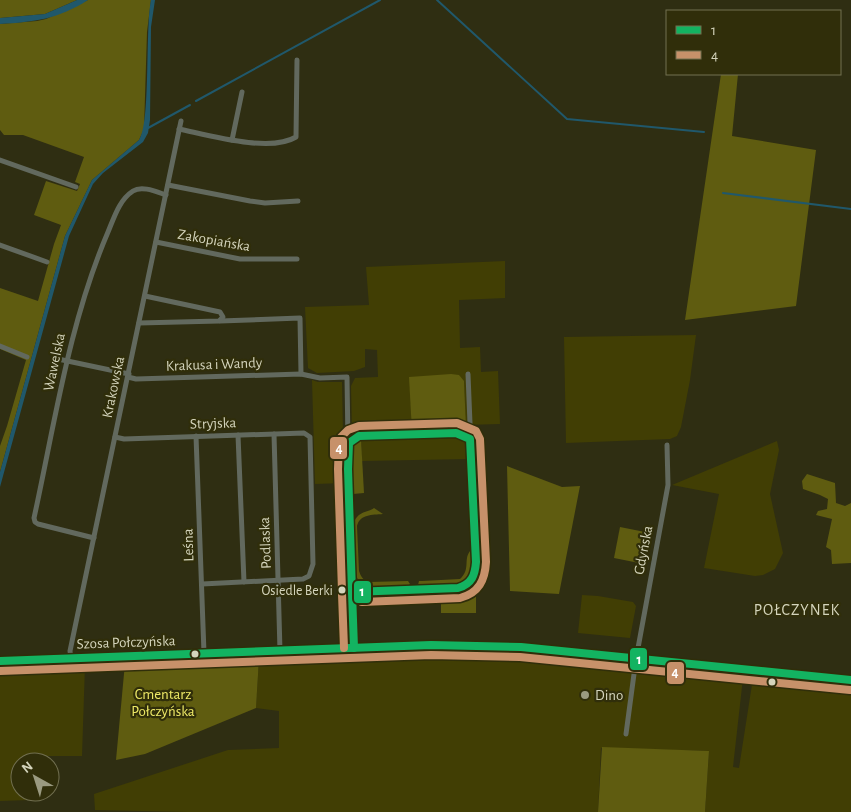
<svg xmlns="http://www.w3.org/2000/svg" width="851" height="812" viewBox="0 0 851 812" font-family="'Alegreya Sans',sans-serif">
  <rect width="100%" height="100%" fill="#2f2e12"/>
  <g fill="#413e04">
    <polygon points="505,261 505,298 459,300 460,348 480,347 481,372 498,371 500,424 465,425 464,382 410,377 412,432 360,433 352,435 351,386 355,378 378,377 377,350 365,349 365,367 354,371 317,373 308,368 305,307 369,305 366,267"/>
    <polygon points="696,335 690,380 681,427 677,436 670,439 566,443 564,337"/>
    <polygon points="312,380 318,382 342,382 344,483 315,484"/>
    <polygon points="461,436 468,444 468,459 362,461 361,439"/>
    <polygon points="777,441 779,450 770,494 783,553 775,569 763,575 755,576 704,568 719,494 672,485"/>
    <polygon points="582,595 598,596 633,602 636,606 630,638 578,633"/>
    <polygon points="440,653 495,654 535,657 595,663 596,666 604,667 604,665 743,678 733,767 739,768 753,678 851,687 851,812 705,812 709,751 601,748 598,812 187,812 95,810 94,794 228,750 279,748 279,711 256,708 259,658"/>
    <polygon points="85,665 82,756 28,756 28,762 20,762 20,792 29,792 29,800 0,801 0,667"/>
  </g>
  <g fill="#5f5c10">
    <polygon points="0,0 77,0 45,14 0,18"/>
    <polygon points="88,0 151,0 147,32 144,129 139,140 92,180 65,236 0,472 0,446 7,426 26,360 0,349 0,288 38,301 54,244 61,225 34,215 46,181 77,191 80,184 75,182 84,157 23,135 4,135 0,130 0,24 37,21 46,19"/>
    <polygon points="721,74 738,74 732,136 816,150 796,306 685,320"/>
    <polygon points="451,374 459,375 464,381 466,428 464,429 412,432 409,377"/>
    <polygon points="361,439 364,493 353,494 351,446 354,442"/>
    <polygon points="507,466 562,487 580,486 559,594 510,591"/>
    <polygon points="807,474 835,483 836,503 845,506 851,503 851,563 832,564 831,550 826,547 832,519 816,515 818,511 827,509 828,499 820,495 803,489 802,481"/>
    <path d="M374,508L383,514C372,515 360,514 357,526L359,571C361,577 363,580 369,582L408,581L410,584L408,586L366,587C359,583 357,579 355,572C354,559 348,526 357,517C362,511 369,512 374,508Z"/>
    <polygon points="620,527 650,533 644,564 614,558"/>
    <path d="M470,551L472,553C473,561 474,570 470,577C463,589 432,586 420,586L418,585L419,581H422L460,579C471,569 463,560 470,551Z"/>
    <rect x="441" y="597" width="35" height="16"/>
    <polygon points="259,658 256,708 145,754 116,760 125,663"/>
    <polygon points="602,747 709,751 705,812 598,812"/>
  </g>
  <g fill="#20586b">
    <path d="M77,0H88C58,19 35,22 0,24V18L45,14Z"/>
    <path d="M151,0H155L151,27L150,120L148,133L143,142L103,173L93,184L69,236L0,487V472L65,236L92,180L139,140C151,124 145,28 151,0Z"/>
  </g>
  <g fill="none" stroke-linecap="round" stroke-linejoin="round">
    <g stroke="#20586b" stroke-width="2">
      <polyline points="437,0 567,119 704,132"/>
      <polyline points="196,101 380,0"/>
      <polyline points="148,128 190,105"/>
      <polyline points="723,193 851,209"/>
    </g>
    <g stroke="#62695e" stroke-width="5">
      <path d="M179,129C208,135 270,153 296,137L297,60"/>
      <polyline points="232,140 242,92"/>
      <polyline points="0,160 76,187"/>
      <polyline points="168,185 250,201 265,203 298,201"/>
      <polyline points="156,242 240,259 297,259"/>
      <polyline points="0,245 47,262"/>
      <polyline points="220,321 300,318 301,374"/>
      <polyline points="139,323 219,321 223,317 220,312 145,296"/>
      <polyline points="0,346 27,357"/>
      <polyline points="58,359 129,374"/>
      <polyline points="128,377 136,379 301,374 320,378 347,377 348,444"/>
      <polyline points="274,434 280,651"/>
      <polyline points="238,435 244,582"/>
      <polyline points="196,436 204,653"/>
      <polyline points="115,437 124,439 304,433 310,437 313,564 309,576 303,579 202,584"/>
      <path d="M94,538L38,524L35,522L34,518C55,422 69,323 108,232C114,218 119,200 133,191C142,185 157,192 166,195"/>
      <path d="M352,592L458,588C480,583 475,564 475,547L468,374"/>
      <polyline points="354,648 348,469 349,443 354,438 359,436 456,433 470,439"/>
      <polyline points="71,658 70,651 181,121"/>
      <polyline points="626,734 636,659 668,485 667,445"/>
    </g>
    <polyline stroke="#636a5c" stroke-width="7" points="0,661 431,645 521,647 851,680"/>
    <g stroke="#302e0a" stroke-width="11">
      <g id="bus-1">
        <path d="M456,433L470,439L476,562C475,575 472,584 458,588L352,592L348,469L349,443L359,436Z"/>
        <polyline points="352,592 354,648"/>
        <polyline points="0,661 431,645 521,647 851,680"/>
      </g>
    </g>
    <g stroke="#302e0a" stroke-width="11">
      <g id="bus-2">
        <path d="M342,591L338,469L339,442L341,437L348,430L359,426L457,423L476,431L480,439L486,562C485,580 479,593 460,598L362,602"/>
        <polyline points="342,594 344,648"/>
        <polyline points="0,671 431,655 520,657 850,690"/>
      </g>
    </g>
    <use href="#bus-1" stroke="#13b361" stroke-width="8"/>
    <use href="#bus-2" stroke="#c7916a" stroke-width="8"/>
  </g>
  <g fill="#d4d4bc" stroke="#302e0a" stroke-width="2">
    <circle cx="342" cy="590" r="4.5"/>
    <circle cx="195" cy="654" r="4.5"/>
    <circle cx="772" cy="682" r="4.5"/>
  </g>
  <circle fill="#9a9a80" stroke="#302e0a" stroke-width="2" cx="585" cy="695" r="5"/>
  <g text-anchor="middle" stroke-width="4.5" stroke-linejoin="round" paint-order="stroke">
    <g font-size="14" fill="#d4d4bc" stroke="#302e0a" text-anchor="end">
      <text x="333" y="595">Osiedle Berki</text>
    </g>
    <g font-size="15" fill="#d4d4bc" stroke="#302e0a">
      <text transform="translate(214 240) rotate(10)" y="5">Zakopiańska</text>
      <text transform="translate(54 362) rotate(-78)" y="5">Wawelska</text>
      <text transform="translate(214 364) rotate(-2)" y="5">Krakusa i Wandy</text>
      <text transform="translate(113 387) rotate(-78)" y="5">Krakowska</text>
      <text transform="translate(213 423) rotate(-2)" y="5">Stryjska</text>
      <text transform="translate(265 543) rotate(-92)" y="5">Podlaska</text>
      <text transform="translate(188 545) rotate(-92)" y="5">Leśna</text>
      <text transform="translate(643 550) rotate(-79)" y="5">Gdyńska</text>
      <text transform="translate(126 642) rotate(-2)" y="5">Szosa Połczyńska</text>
    </g>
    <g font-size="15" fill="#eee967" stroke="#302e0a">
      <text x="163" y="699">Cmentarz<tspan x="163" dy="17">Połczyńska</tspan></text>
    </g>
    <g font-size="15" fill="#d4d4bc" stroke="#302e0a" text-anchor="start">
      <text x="595" y="700">Dino</text>
    </g>
    <g font-size="16" letter-spacing="1" fill="#d4d4bc" stroke="#302e0a">
      <text x="797" y="615">POŁCZYNEK</text>
    </g>
  </g>
  <g stroke="#302e0a" stroke-width="2">
    <rect x="329" y="436" width="19" height="24" rx="5" fill="#c7916a"/>
    <rect x="353" y="580" width="19" height="24" rx="5" fill="#13b361"/>
    <rect x="629" y="647" width="19" height="24" rx="5" fill="#13b361"/>
    <rect x="666" y="661" width="19" height="24" rx="5" fill="#c7916a"/>
  </g>
  <g font-size="14" text-anchor="middle" font-weight="bold" fill="#fff">
    <text x="339" y="453">4</text>
    <text x="362" y="596">1</text>
    <text x="639" y="664">1</text>
    <text x="675" y="677">4</text>
  </g>
  <rect x="666" y="10" width="175" height="65" fill="#302e0a" stroke="#727051"/>
  <rect x="676" y="26" width="25" height="8" fill="#13b361" stroke="#727051"/>
  <text x="711" y="35" font-size="15" fill="#d4d4bc">1</text>
  <rect x="676" y="51" width="25" height="8" fill="#c7916a" stroke="#727051"/>
  <text x="711" y="60" font-size="15" fill="#d4d4bc">4</text>
  <g transform="translate(35 777) rotate(321)"><circle r="24" fill="#302e0a" stroke="#727051"/>
  <path d="M0-4L9 19L0 12L-9 19Z" fill="#9a9a80"/>
  <text y="-8" font-size="14" font-weight="bold" text-anchor="middle" fill="#d4d4bc">N</text>
  </g>
</svg>
